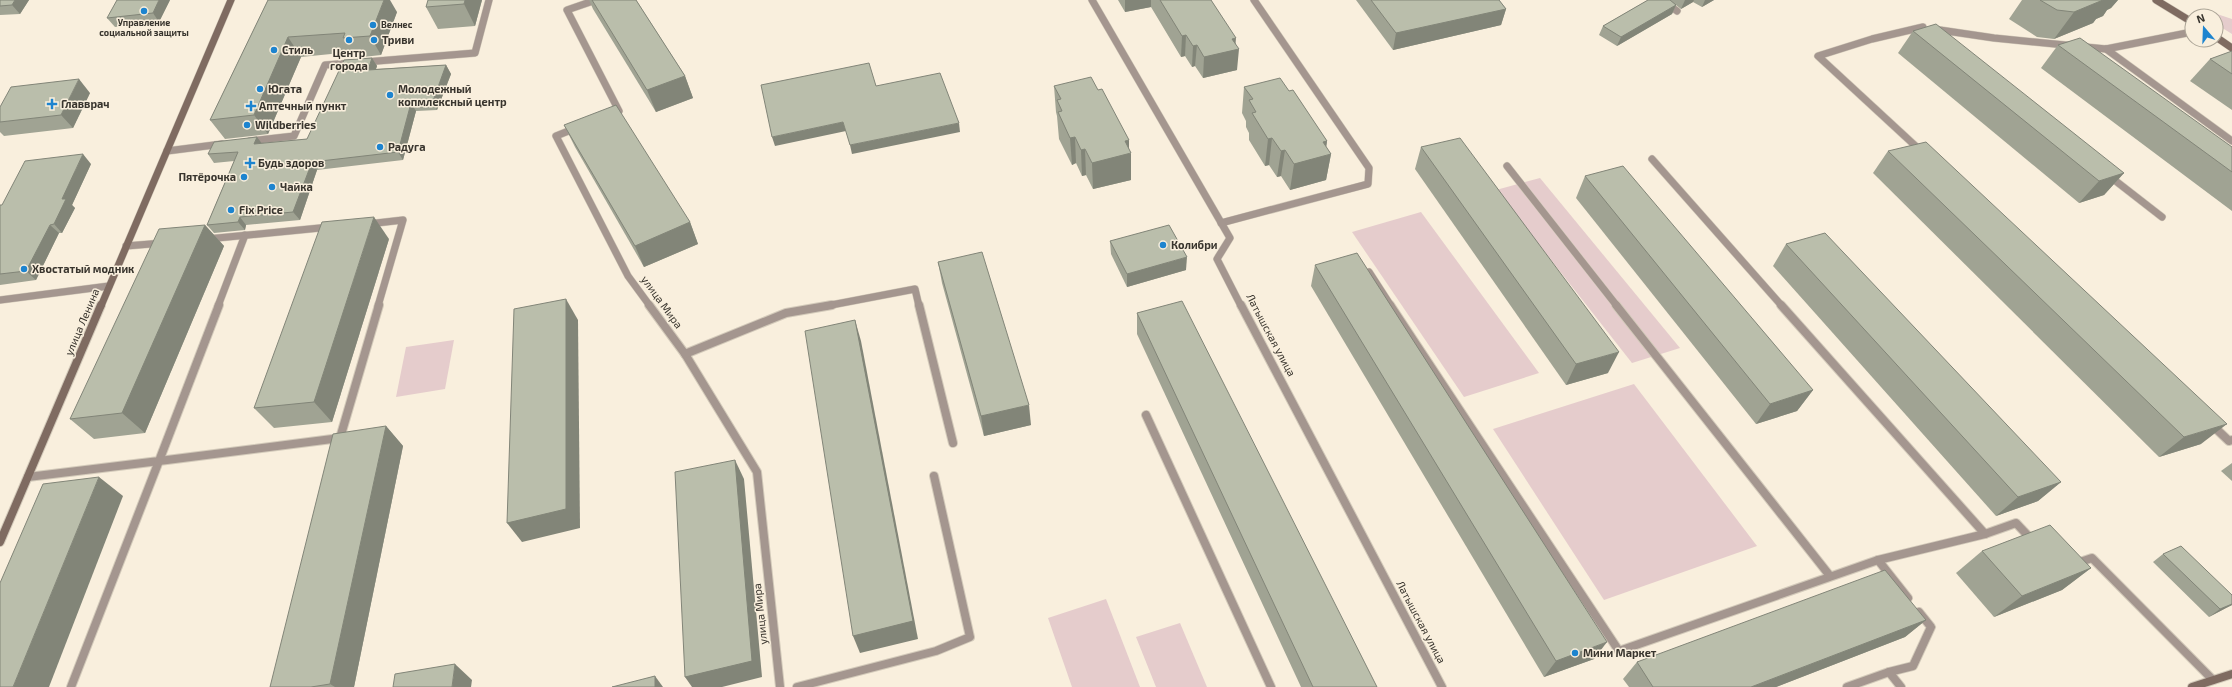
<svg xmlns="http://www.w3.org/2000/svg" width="2232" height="687" viewBox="0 0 2232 687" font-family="'Exo 2',sans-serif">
  <rect width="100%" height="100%" fill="#f9efdd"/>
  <g fill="#e5cccc">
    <polygon points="2214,13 2232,19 2232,34 2216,24 2216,16 2213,16"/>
    <polygon points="1540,178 1680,348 1632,363 1496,190"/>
    <polygon points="1421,212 1539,373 1464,397 1352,232"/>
    <polygon points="454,340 445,389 396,397 406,347"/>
    <polygon points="1634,384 1757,546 1604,600 1493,429"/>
    <polygon points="1106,599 1140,687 1072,687 1048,618"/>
    <polygon points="1180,623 1207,687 1156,687 1136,637"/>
  </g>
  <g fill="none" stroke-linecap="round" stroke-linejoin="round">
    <g stroke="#d3caba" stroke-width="8">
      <g id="lane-far1">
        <polyline points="596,0 567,10 619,111 616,112"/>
        <polyline points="1662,0 1677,11"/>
        <polyline points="1933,29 1994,38 2106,49 2192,32"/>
        <polyline points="2106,49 2232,141"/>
        <polyline points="365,62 475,53 489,0"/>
        <polyline points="576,128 556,136 628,276 650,306"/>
        <polyline points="250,141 294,136 325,65 352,63"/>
        <polyline points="167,151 222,144"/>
        <polyline points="1922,152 1818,56 1872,39 1923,27"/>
        <polyline points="1652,159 1782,306"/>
        <polyline points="1507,166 1617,306"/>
        <polyline points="2108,175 2162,217"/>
        <polyline points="1221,223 1368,184 1369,168 1254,0"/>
        <polyline points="368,224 403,220 378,306"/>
        <polyline points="207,239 330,227"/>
        <polyline points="126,246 163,243"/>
        <polyline points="1369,272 1391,306"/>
        <polyline points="0,300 109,286"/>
        <polyline points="218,306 245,235"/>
        <polyline points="826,306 915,289 919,306"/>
      </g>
    </g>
    <g stroke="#d3caba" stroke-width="10">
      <g id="lane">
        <polyline points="649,305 685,354 757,472 780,687"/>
        <polyline points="919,305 953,443"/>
        <polyline points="1390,305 1619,651 1878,560 1908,598"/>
        <polyline points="1616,305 1830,576"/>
        <polyline points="1781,305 1985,534 2016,523 2033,541"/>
        <polyline points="685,354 786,313 832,305"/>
        <polyline points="1146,415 1271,687"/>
        <polyline points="2210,423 2229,441 2232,440"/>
        <polyline points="28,477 159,461 219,305"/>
        <polyline points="1878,560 1985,534"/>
        <polyline points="2074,564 2092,558 2213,680"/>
        <polyline points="1889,672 1913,666 1931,627 1919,612"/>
        <polyline points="71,687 159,461 340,438 379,305"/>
        <polyline points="797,687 936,651 970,637 934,476"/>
        <polyline points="1847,687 1889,672 1901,687"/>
      </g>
    </g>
    <g stroke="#d3caba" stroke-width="8">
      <polyline id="street-far1" points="1092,0 1230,238 1217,259 1241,306"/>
    </g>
    <g stroke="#d3caba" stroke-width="10">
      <polyline id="street" points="1241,305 1442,687"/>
    </g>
    <g stroke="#d3caba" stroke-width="8">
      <g id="secondary-far1">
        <polyline points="2156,0 2192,22"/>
        <polyline points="2216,37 2232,48"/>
        <polyline points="101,306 231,0"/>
      </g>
    </g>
    <g stroke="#d3caba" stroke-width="10">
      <g id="secondary">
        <polyline points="0,542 101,305"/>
        <polyline points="2192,687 2232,674"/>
      </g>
    </g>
    <use href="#lane-far1" stroke="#a4968f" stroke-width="7"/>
    <use href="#lane" stroke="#a4968f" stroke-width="8"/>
    <use href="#street-far1" stroke="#a4968f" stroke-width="7"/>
    <use href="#street" stroke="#a4968f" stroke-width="8"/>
    <use href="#secondary-far1" stroke="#7f6b61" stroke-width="7"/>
    <use href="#secondary" stroke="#7f6b61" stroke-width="8"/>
  </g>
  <g fill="#a0a393">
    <polygon points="0,0 29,0 20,14 0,15"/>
    <polygon points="170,0 159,22 115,27 107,18"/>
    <polygon points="268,0 397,12 381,55 354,58 351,52 301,57 268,134 225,139 210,120"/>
    <polygon points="482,0 475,26 438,29 426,7"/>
    <polygon points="589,0 636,0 685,76 693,98 656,112 593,9"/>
    <polygon points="1118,0 1211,0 1236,44 1237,70 1203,78 1195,66 1192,67 1185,56 1181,57 1151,7 1125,12"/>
    <polygon points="1356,0 1499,0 1506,9 1501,25 1393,50"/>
    <polygon points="1648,0 1714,0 1702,7 1693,2 1681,9 1676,5 1672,14 1617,46 1599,35 1603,26"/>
    <polygon points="2022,0 2118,0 2111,8 2107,10 2103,16 2096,19 2093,23 2054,39 2037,37 2009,19"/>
    <polygon points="1913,31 2124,173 2104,195 2079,203 1898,53"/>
    <polygon points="2058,45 2232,147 2232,211 2041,68"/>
    <polygon points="2232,52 2232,110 2190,81 2210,59"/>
    <polygon points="372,58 377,66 376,69 446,65 451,74 437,110 416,111 403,160 317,170 300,220 246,225 245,230 214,233 207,225 234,161 214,163 208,154 262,143 307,139"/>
    <polygon points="1054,86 1129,149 1131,180 1093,189 1086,175 1082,176 1076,163 1072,165 1059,139 1057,116 1056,112"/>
    <polygon points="1244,87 1289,91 1327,141 1326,147 1331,154 1326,180 1290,190 1281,176 1277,177 1269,165 1265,166 1249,140 1249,133 1246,127 1246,121 1242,113"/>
    <polygon points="90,93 73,128 4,136 0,132 0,107"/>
    <polygon points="564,125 690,222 698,244 644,267 575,147"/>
    <polygon points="1421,147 1608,373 1566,385 1415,169"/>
    <polygon points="1888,151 2201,444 2159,457 1873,173"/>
    <polygon points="91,164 72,205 75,208 62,233 59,233 36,280 0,285 0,205 2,205"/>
    <polygon points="1585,176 1813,390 1797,411 1756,424 1576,198"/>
    <polygon points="205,225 224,246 145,433 94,439 70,419"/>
    <polygon points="389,239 332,422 274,428 254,408"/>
    <polygon points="1110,241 1186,270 1127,287 1111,254"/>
    <polygon points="1786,244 2061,482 2038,501 1996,516 1773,266"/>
    <polygon points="938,262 1031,425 984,436 942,283"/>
    <polygon points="1315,265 1594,659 1544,677 1311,286"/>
    <polygon points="1137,313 1377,687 1301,687 1137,334"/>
    <polygon points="386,426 403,446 354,687 270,687"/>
    <polygon points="2232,463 2232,481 2221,471"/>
    <polygon points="1982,551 2091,568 2062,590 1994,617 1956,573"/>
    <polygon points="2163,554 2232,595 2232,605 2226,608 2209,617 2153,562"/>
    <polygon points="1926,620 1905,637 1776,687 1629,687 1623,679 1637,662"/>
  </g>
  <g fill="#828578">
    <polygon points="15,0 29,0 20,14 12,5"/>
    <polygon points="159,0 170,0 159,22 153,13"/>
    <polygon points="384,0 390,0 397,12 381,55 370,36"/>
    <polygon points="465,0 482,0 475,26 464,4"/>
    <polygon points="1125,0 1151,0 1151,7 1125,12"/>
    <polygon points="1685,0 1694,0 1693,2 1681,9"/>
    <polygon points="1705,0 1714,0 1702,7"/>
    <polygon points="2103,0 2118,0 2111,8 2107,10 2103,16 2096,19 2093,23 2054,39 2074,12"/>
    <polygon points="1676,5 1672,14 1617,46 1621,37"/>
    <polygon points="1506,9 1501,25 1393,50 1396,33"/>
    <polygon points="1186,35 1185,56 1181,57 1182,36"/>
    <polygon points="288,37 301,57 268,134 254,115"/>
    <polygon points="1236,38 1235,50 1239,49 1237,70 1203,78 1204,57 1232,39"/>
    <polygon points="1197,45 1195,66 1192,67 1193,46"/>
    <polygon points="372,58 377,66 373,78 368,70"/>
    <polygon points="446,65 451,74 437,110 433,101"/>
    <polygon points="685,76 693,98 656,112 647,90"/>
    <polygon points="79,79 90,93 73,128 61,115"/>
    <polygon points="411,103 416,111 403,160 398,152"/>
    <polygon points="843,122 846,131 775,146 772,137"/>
    <polygon points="959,123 960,132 852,154 850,145"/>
    <polygon points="257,137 263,145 254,144"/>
    <polygon points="1075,137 1076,163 1072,165 1070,138"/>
    <polygon points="1272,138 1269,165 1265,166 1268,139"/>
    <polygon points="1129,140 1129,154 1131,153 1131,180 1093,189 1092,163 1125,141"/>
    <polygon points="1327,141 1325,156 1331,154 1326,180 1290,190 1294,164 1323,142"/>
    <polygon points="1085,149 1086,175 1082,176 1081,150"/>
    <polygon points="1285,150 1281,176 1277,177 1281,151"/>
    <polygon points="83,154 91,164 72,205 75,208 62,233 54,224 62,199"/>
    <polygon points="312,162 317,170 300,220 293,212"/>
    <polygon points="2124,173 2104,195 2079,203 2099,181"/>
    <polygon points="240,217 246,225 245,230 238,222"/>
    <polygon points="374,217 389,239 332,422 314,402"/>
    <polygon points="690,222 698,244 644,267 635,246"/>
    <polygon points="50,225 59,233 36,280 26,271"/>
    <polygon points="205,225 224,246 145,433 122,413"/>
    <polygon points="1187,257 1186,270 1127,287 1127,274"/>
    <polygon points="566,299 578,320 580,528 522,542 507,523"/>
    <polygon points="855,320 861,341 918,639 860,653 853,636"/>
    <polygon points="1619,352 1608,373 1566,385 1576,364"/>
    <polygon points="1813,390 1797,411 1756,424 1770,404"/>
    <polygon points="1029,405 1031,425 984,436 981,416"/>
    <polygon points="2227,424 2201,444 2159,457 2184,437"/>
    <polygon points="386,426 403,446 354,687 335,687 330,684"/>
    <polygon points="735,460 744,479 762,677 722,687 692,687 685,677"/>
    <polygon points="99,477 123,496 49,687 13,687"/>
    <polygon points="2061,482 2038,501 1996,516 2018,497"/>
    <polygon points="2091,568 2062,590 1994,617 2022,596"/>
    <polygon points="2232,604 2232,605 2226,608 2209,617 2220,609"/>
    <polygon points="1926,620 1905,637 1776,687 1751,687"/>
    <polygon points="1607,642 1594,659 1544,677 1556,661"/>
    <polygon points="455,664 472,680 471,687 452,687"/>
    <polygon points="655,676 663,687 655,687"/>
  </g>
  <g fill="#babeab" stroke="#828578">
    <polygon points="0,0 15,0 12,5 0,6"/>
    <polygon points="117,0 159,0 153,13 107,18"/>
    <polygon points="268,0 384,0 370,36 343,38 345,33 288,37 254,115 210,120"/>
    <polygon points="428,0 465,0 464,4 426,7"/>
    <polygon points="592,0 636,0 685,76 647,90"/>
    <polygon points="1160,0 1211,0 1236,38 1232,39 1239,49 1204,57 1197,45 1193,46 1186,35 1182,36"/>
    <polygon points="1371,0 1499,0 1506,9 1396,33"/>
    <polygon points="1648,0 1670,0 1676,5 1621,37 1603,26"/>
    <polygon points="2040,0 2103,0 2074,12 2057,10"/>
    <polygon points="1936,24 2124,173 2099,181 1913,31"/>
    <polygon points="2080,38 2232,147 2232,172 2058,45"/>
    <polygon points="2232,51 2232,74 2210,59"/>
    <polygon points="372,58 368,70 446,65 433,101 411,103 398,152 312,162 293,212 240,217 238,222 207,225 238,152 208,154 214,142 257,137 254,144 307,139 344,60"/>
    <polygon points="869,63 876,86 940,73 959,123 850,145 843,122 772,137 761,85"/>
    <polygon points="1091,77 1098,90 1102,89 1129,140 1125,141 1131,153 1092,163 1085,149 1081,150 1075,137 1070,138 1058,112 1062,111 1057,100 1061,99 1054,86"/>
    <polygon points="1280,78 1289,91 1293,90 1327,141 1323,142 1331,154 1294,164 1285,150 1281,151 1272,138 1268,139 1252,113 1256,112 1249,100 1253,99 1244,87"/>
    <polygon points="79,79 61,115 0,122 0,107 11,87"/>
    <polygon points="616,105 690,222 635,246 564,125"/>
    <polygon points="1460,138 1619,352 1576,364 1421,147"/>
    <polygon points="1926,142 2227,424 2184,437 1888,151"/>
    <polygon points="83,154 62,199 66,199 54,224 50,225 26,271 0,274 0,205 2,205 25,161"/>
    <polygon points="1623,166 1813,390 1770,404 1585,176"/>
    <polygon points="374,217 314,402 254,408 322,222"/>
    <polygon points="205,225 122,413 70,419 159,229"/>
    <polygon points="1169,225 1187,257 1127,274 1110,241"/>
    <polygon points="1825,233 2061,482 2018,497 1786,244"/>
    <polygon points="982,252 1029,405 981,416 938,262"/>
    <polygon points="1357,253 1607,642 1556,661 1315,265"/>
    <polygon points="566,299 566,509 507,523 514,309"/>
    <polygon points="1182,301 1377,687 1313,687 1137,313"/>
    <polygon points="855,320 913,621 853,636 805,331"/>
    <polygon points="386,426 330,684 311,687 270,687 333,434"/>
    <polygon points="735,460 752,661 685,677 675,472"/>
    <polygon points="99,477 13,687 0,687 0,583 43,484"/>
    <polygon points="2050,525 2091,568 2022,596 1982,551"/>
    <polygon points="2181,546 2232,595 2232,604 2220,609 2163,554"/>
    <polygon points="1885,570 1926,620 1751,687 1653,687 1637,662"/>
    <polygon points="455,664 452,687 393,687 395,674"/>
    <polygon points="655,676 655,687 612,687"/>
  </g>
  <g fill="#1d84cf" stroke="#f9efdd" stroke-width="1.5">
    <circle cx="144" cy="11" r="4"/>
    <circle cx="373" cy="25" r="4"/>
    <circle cx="349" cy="40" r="4"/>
    <circle cx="374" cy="40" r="4"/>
    <circle cx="274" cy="50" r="4"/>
    <circle cx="260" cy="89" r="4"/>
    <circle cx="390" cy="95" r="4"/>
    <path d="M50 98h4v4h4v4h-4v4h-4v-4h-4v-4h4z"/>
    <path d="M249 100h4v4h4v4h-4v4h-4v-4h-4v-4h4z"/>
    <circle cx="247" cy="125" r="4"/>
    <circle cx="380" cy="147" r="4"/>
    <path d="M248 157h4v4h4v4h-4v4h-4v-4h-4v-4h4z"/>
    <circle cx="244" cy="177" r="4"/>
    <circle cx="272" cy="187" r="4"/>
    <circle cx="231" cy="210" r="4"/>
    <circle cx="1163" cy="245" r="4"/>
    <circle cx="24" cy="269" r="4"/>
    <circle cx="1575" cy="653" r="4"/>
  </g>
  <g text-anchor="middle" stroke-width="3" stroke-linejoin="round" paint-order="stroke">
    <g font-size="9" font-weight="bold" fill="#39352e" stroke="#f9efdd">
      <text x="144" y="26">Управление<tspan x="144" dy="10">социальной защиты</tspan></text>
      <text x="381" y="28" text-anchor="start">Велнес</text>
    </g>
    <g font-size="11" font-weight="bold" fill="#39352e" stroke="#f9efdd" text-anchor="start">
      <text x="382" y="44">Триви</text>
      <text x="282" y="54">Стиль</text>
      <text x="349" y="57" text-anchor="middle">Центр<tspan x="349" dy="13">города</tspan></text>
      <text x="268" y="93">Югата</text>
      <text x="398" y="93">Молодежный<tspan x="398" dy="13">копмлексный центр</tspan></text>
      <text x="61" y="108">Главврач</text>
      <text x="259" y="110">Аптечный пункт</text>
      <text x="255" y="129">Wildberries</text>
      <text x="388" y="151">Радуга</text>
      <text x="258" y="167">Будь здоров</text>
      <text x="236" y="181" text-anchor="end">Пятёрочка</text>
      <text x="280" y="191">Чайка</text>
      <text x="239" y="214">Fix Price</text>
      <text x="1171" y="249">Колибри</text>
      <text x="32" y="273">Хвостатый модник</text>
      <text x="1583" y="657">Мини Маркет</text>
    </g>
    <g font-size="11" fill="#39352e" stroke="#f9efdd">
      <text transform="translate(662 302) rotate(54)" y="4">улица Мира</text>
      <text transform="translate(82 322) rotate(-67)" y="4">улица Ленина</text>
      <text transform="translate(1271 335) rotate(62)" y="4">Латышская улица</text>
      <text transform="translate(760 614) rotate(-96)" y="4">улица Мира</text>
      <text transform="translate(1421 622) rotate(62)" y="4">Латышская улица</text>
    </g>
  </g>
  <g transform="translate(2204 28) rotate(341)"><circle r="19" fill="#f9efdd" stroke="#aca597"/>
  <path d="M0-3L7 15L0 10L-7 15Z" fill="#1d84cf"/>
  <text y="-6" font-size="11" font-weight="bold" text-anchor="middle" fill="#39352e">N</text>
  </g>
</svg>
